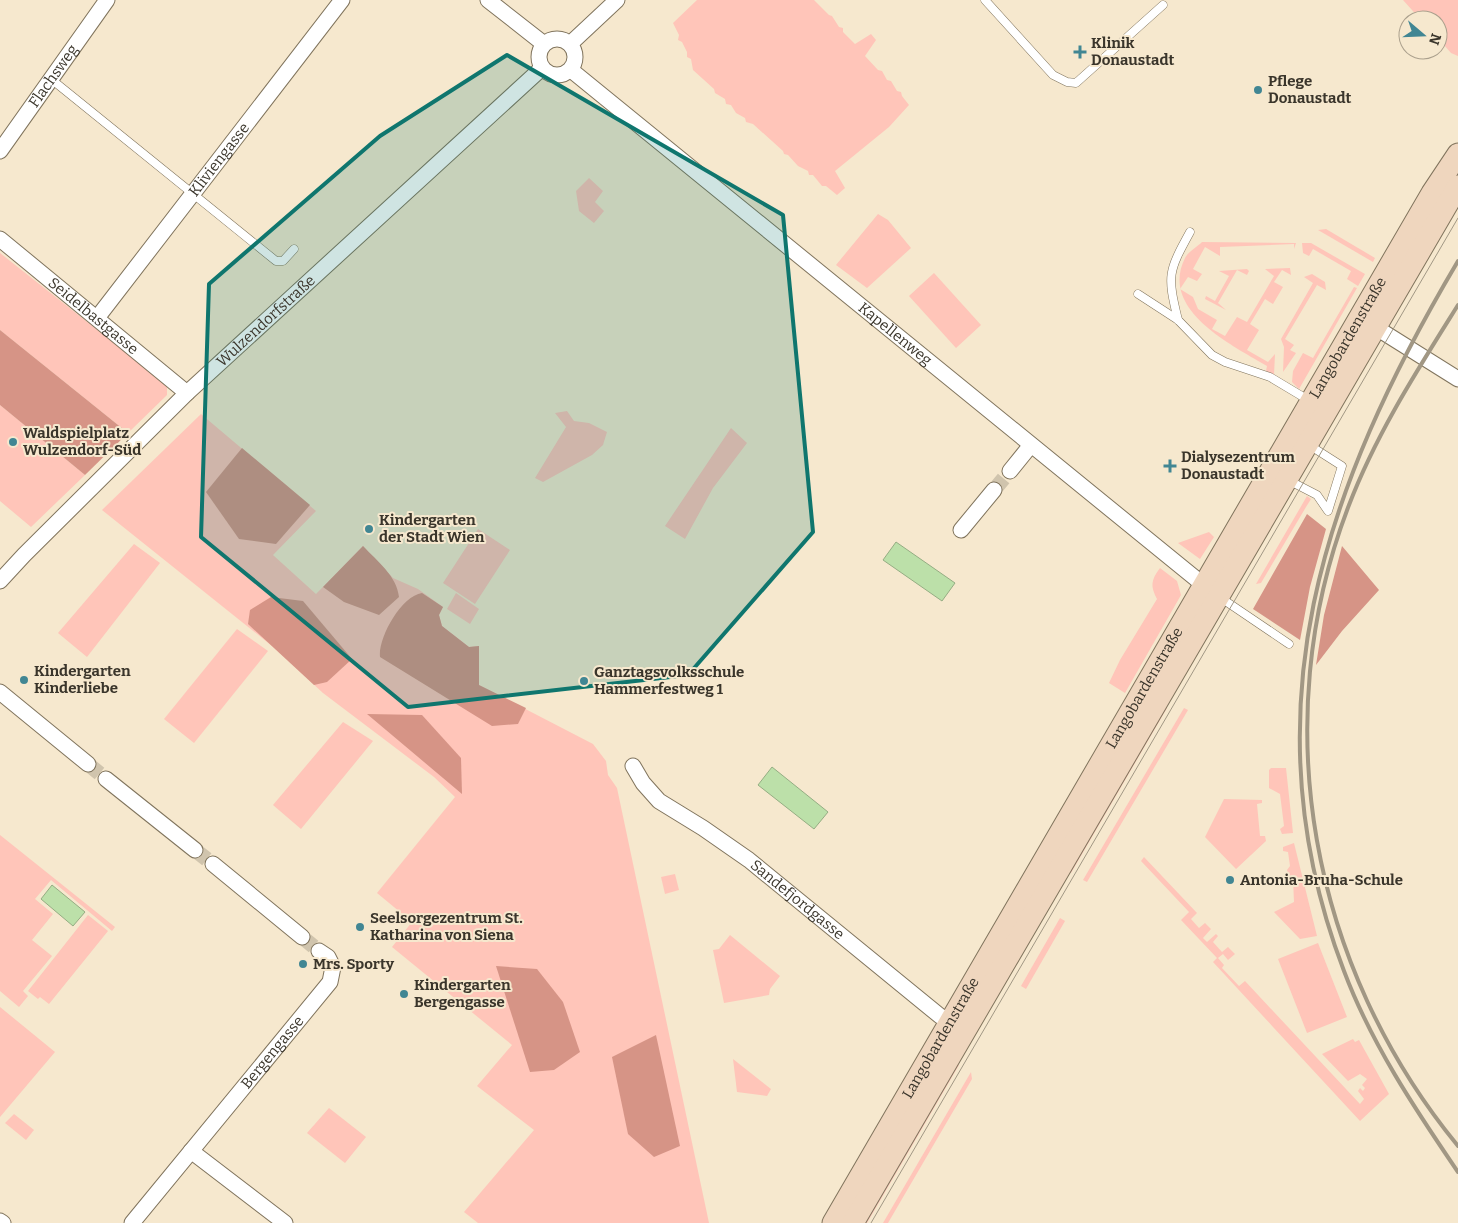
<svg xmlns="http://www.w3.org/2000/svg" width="1458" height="1223" viewBox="0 0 1458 1223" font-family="Bitter,serif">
  <rect width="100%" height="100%" fill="#f6e8ce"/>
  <g fill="#ffc5b9">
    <polygon points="697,0 814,0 829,15 832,16 839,27 843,28 843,32 855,44 871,34 876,40 865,56 878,70 882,71 887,80 891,81 897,91 901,92 902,96 909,105 889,127 835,171 845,188 837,195 826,186 822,186 813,175 809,175 808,171 798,166 788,155 784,154 783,151 753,124 746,122 745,118 736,113 731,105 726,104 725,99 715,93 714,89 693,70 691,59 687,57 687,52 682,42 678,40 679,35 673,23"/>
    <polygon points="1403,0 1458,0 1458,56 1451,53 1438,38 1438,20 1421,20"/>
    <polygon points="589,178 603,191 595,202 604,211 594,223 579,211 576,191"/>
    <polygon points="878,214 888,220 911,248 867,288 836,265"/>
    <polygon points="1326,229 1375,258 1373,262 1318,230"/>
    <path d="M1202,242L1296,243L1294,249V244L1220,247V256L1205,247L1193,269L1202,274L1197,281L1188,277L1180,289L1193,297L1198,309L1217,320L1212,329L1225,336L1237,317L1247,322L1274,276L1265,269L1290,268L1291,275L1282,270L1274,282L1283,287L1273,304L1265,299L1250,324L1259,330L1247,350L1268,362L1275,354L1274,375L1266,371L1267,366C1232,345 1159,310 1185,258C1188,252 1197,247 1202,242Z"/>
    <polygon points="1302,243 1311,243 1365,274 1358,286 1347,279 1351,271 1313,249 1309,256 1303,253"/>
    <polygon points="0,253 167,385 167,395 128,433 0,330"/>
    <polygon points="1247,269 1249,271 1247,275 1237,270 1218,303 1226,310 1205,299 1206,296 1215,301 1229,276 1219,271"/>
    <polygon points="934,273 981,325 956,348 909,296"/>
    <polygon points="1312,274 1325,282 1326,290 1317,285 1285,339 1294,345 1290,350 1296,353 1283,372 1284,347 1281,339 1313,283 1304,277"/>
    <polygon points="1354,287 1357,288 1299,389 1292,382 1293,371 1303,353 1313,358"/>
    <polygon points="0,405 85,475 31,527 0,501"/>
    <polygon points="567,411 574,421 589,423 607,432 603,445 592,455 543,482 535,478 566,427 555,413"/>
    <polygon points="201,414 316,511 273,555 316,594 363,546 393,578 418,589 443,607 439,615 442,626 469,647 479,646 479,685 593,744 606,761 608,775 617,788 709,1223 478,1223 464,1212 534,1130 477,1086 512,1045 392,947 412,922 377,893 455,797 434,777 323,693 272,646 102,510"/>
    <polygon points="731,428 747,443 713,488 685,539 665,526"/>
    <polygon points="1307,496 1311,499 1306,507 1261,583 1256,584"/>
    <polygon points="478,529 510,550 475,604 443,583"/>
    <polygon points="1209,532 1214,537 1200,559 1178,543"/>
    <polygon points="134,544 160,563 87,657 58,633"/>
    <path d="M1160,568L1177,581L1181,595L1125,693L1109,683L1120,660L1157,599C1150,586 1151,580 1160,568Z"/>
    <polygon points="456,593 479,609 470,624 447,609"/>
    <polygon points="237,629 268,651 194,743 164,719"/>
    <polygon points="1163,706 1167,708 1071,873 1065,869"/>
    <polygon points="1184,708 1188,710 1087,882 1083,880"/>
    <polygon points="343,722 373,741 301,829 273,805"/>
    <polygon points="1286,768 1293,833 1282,834 1280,829 1284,826 1280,794 1269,788 1269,770 1271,768"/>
    <polygon points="1224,799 1262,800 1262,803 1257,804 1260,836 1265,836 1266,841 1236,869 1205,837"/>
    <polygon points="0,835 115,927 112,931 51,880 35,899 53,914 32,940 52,956 23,991 28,996 19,1007 0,991"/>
    <polygon points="1294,843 1317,936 1300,939 1274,912 1294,902 1293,879 1289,877 1287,870 1290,866 1288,852 1283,851 1283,847"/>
    <polygon points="1144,857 1197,913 1191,919 1199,928 1205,923 1211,929 1203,938 1207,942 1216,934 1218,936 1213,942 1222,952 1228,947 1235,954 1228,960 1223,954 1218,958 1224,965 1222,968 1239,986 1245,981 1360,1104 1364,1099 1358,1091 1360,1088 1363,1091 1365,1088 1362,1085 1367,1079 1360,1074 1348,1081 1322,1054 1353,1039 1355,1042 1359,1040 1389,1094 1360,1121 1213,962 1217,958 1181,920 1189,912 1141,861"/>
    <polygon points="675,874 679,890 665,894 661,877"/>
    <polygon points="88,915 108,931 49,1004 40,997 38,999 28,991"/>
    <polygon points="1060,918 1065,921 1026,989 1021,986"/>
    <polygon points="730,935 780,976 770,989 769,995 724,1003 713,950 719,949"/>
    <polygon points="1318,943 1347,1017 1307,1033 1278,959"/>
    <polygon points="0,1007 55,1052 0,1117"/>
    <polygon points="733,1059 771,1089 767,1096 737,1092"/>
    <polygon points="952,1061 959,1065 867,1223 858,1223"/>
    <polygon points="971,1072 972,1079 888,1223 883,1223"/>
    <polygon points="329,1108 366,1137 345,1163 307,1133"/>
    <polygon points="14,1114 34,1130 26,1140 5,1123"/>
  </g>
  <g fill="#d69486">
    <polygon points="0,330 128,433 85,475 0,405"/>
    <polygon points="242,448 310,505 276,544 239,539 206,492"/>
    <polygon points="1307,514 1326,529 1310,587 1300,640 1253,609"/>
    <path d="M363,546C377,561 397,576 399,597L379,615L344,602L323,587Z"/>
    <polygon points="1342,546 1379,590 1342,631 1316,665 1324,615"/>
    <path d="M422,593L443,607L439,615L442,626L469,647L479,646V685L526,708L518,724L492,726L380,657C378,638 401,596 422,593Z"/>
    <polygon points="271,597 303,601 352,659 327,682 314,685 248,624 250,610"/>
    <polygon points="367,714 422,715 461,758 462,794"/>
    <polygon points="496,966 537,969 563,1002 580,1052 554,1070 530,1072"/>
    <polygon points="656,1035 680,1146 654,1157 628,1134 612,1057"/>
  </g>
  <g fill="#bce0a9" stroke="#95ad83">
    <polygon points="896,542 955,583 942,601 883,560"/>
    <polygon points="772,767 828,812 814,829 758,785"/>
    <polygon points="52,885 85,912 73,926 41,899"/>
  </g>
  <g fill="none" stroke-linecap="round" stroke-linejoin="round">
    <g stroke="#d0c4ad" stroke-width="15" stroke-dasharray="15 8" stroke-linecap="butt">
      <polyline points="994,490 1010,471"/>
      <polyline points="88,764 106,779"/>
      <polyline points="195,850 213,864"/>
      <polyline points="302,937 319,951"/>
    </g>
    <g stroke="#80745d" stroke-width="9">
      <g id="lane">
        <polyline points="985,0 1053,75 1067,82 1076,83 1163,5"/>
        <polyline points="51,79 276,261 283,261 294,249"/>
        <polyline points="1138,294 1178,320 1212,355 1225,362 1270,377 1310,401"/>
        <path d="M1178,320C1167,275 1168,272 1190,232"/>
        <polyline points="1288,480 1317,495 1328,511 1342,466 1309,445"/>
        <polyline points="1221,598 1289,644"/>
      </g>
    </g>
    <g stroke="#80745d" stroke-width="17">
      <g id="street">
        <polyline points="488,0 544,44"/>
        <circle cx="557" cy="57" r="18"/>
        <polyline points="570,44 617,0"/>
        <path id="s1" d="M571,70L1211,591"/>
        <path id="s2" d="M0,151L107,0"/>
        <path id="s3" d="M0,239L187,393"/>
        <path id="s4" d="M97,318L342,0"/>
        <polyline points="1375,327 1458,379"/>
        <polyline points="1010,471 1031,445"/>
        <polyline points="961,530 994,490"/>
        <path id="s5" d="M0,581L24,555L187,393L542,68"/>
        <polyline points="0,692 88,764"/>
        <path id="s6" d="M633,766L643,783L659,801L703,828L749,860L940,1016L958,1025"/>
        <polyline points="106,779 195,850"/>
        <polyline points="213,864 302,937"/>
        <polyline points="191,1151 285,1223"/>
        <polyline points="0,1221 3,1223"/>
        <path id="s7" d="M132,1223L330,982L333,967L328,957L319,951"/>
      </g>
    </g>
    <g stroke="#80745d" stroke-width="23">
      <g id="secondary">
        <path id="s8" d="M833,1223L1432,193L1458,154"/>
        <polyline points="853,1223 1458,186"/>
      </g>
    </g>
    <use href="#lane" stroke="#fff" stroke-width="8"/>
    <use href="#street" stroke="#fff" stroke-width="15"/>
    <use href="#secondary" stroke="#efd6be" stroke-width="21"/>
    <polyline stroke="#a19784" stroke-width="1" points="871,1223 1458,218"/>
    <g stroke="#a19784" stroke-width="4">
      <path d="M1458,261C1324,487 1245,713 1344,971C1371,1043 1415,1109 1458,1172"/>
      <path d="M1458,305C1418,369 1376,434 1349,505C1265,723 1311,967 1458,1146"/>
    </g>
  </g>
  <path fill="#0f766e" fill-opacity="0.2" stroke="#0f766e" stroke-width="4" stroke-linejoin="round" d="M507,55L783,215L813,532L688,675L408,707L201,537L209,284L380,136Z"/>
  <g fill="#418693" stroke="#f6e8ce" stroke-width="2">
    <path d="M1077.5 44.5h5v5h5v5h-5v5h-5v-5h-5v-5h5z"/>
    <circle cx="1258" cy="90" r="5"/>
    <circle cx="13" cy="442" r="5"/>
    <path d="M1167.5 458.5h5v5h5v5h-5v5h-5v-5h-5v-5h5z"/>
    <circle cx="369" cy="529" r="5"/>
    <circle cx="24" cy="680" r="5"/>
    <circle cx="584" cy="681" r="5"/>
    <circle cx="1230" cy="880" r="5"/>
    <circle cx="360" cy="927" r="5"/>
    <circle cx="303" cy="964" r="5"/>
    <circle cx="404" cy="994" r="5"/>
  </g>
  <g text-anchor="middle" stroke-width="4" stroke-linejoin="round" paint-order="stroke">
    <g font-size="15" font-weight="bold" fill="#3a352b" stroke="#f6e8ce" text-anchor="start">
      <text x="1091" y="48">Klinik<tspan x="1091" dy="17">Donaustadt</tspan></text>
      <text x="1268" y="86">Pflege<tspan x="1268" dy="17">Donaustadt</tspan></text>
      <text x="23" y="438">Waldspielplatz<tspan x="23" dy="17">Wulzendorf-Süd</tspan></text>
      <text x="1181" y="462">Dialysezentrum<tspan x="1181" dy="17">Donaustadt</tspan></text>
      <text x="379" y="525">Kindergarten<tspan x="379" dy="17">der Stadt Wien</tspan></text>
      <text x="34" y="676">Kindergarten<tspan x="34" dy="17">Kinderliebe</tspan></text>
      <text x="594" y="677">Ganztagsvolksschule<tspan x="594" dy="17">Hammerfestweg 1</tspan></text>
      <text x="1240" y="885">Antonia-Bruha-Schule</text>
      <text x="370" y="923">Seelsorgezentrum St.<tspan x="370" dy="17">Katharina von Siena</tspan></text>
      <text x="313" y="969">Mrs. Sporty</text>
      <text x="414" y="990">Kindergarten<tspan x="414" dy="17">Bergengasse</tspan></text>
    </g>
    <g font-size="15" fill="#3a352b" stroke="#f6e8ce">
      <text dy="5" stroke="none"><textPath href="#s2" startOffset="92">Flachsweg</textPath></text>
      <text dy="5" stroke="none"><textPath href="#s4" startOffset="200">Kliviengasse</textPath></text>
      <text dy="5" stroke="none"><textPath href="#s3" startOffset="121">Seidelbastgasse</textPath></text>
      <text dy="5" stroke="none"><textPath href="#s5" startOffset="372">Wulzendorfstraße</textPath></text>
      <text dy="5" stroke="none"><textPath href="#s1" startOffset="418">Kapellenweg</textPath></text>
      <text dy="5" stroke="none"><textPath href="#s8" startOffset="1024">Langobardenstraße</textPath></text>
      <text dy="5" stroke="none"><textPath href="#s8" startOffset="619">Langobardenstraße</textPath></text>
      <text dy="5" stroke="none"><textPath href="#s6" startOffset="214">Sandefjordgasse</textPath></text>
      <text dy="5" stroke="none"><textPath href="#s8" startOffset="214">Langobardenstraße</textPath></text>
      <text dy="5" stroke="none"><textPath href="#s7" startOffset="221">Bergengasse</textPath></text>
    </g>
  </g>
  <g transform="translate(1423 35) rotate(109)"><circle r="24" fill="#f6e8ce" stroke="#aba08d"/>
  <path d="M0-4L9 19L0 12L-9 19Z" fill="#418693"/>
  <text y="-8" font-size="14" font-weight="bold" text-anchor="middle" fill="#3a352b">N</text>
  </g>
</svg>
